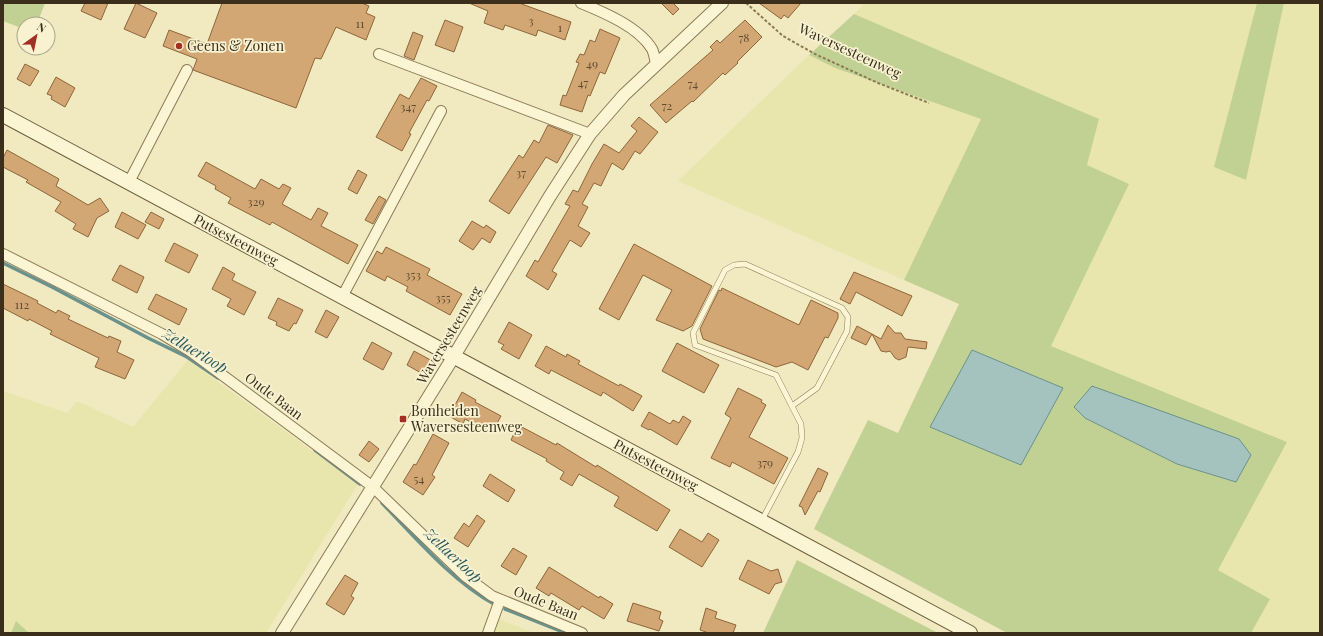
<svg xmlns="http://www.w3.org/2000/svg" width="1323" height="636" viewBox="0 0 1323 636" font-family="'Playfair Display',serif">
  <rect width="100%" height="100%" fill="#f1e9c0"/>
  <g fill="#e8e6ad">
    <polygon points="863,3 1257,3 1215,167 1246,179 1284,3 1320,3 1320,633 1251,633 1270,599 1218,570 1287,442 1051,346 1129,184 1087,165 1099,119 854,14 861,7"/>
    <polygon points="809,55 835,68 981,119 904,280 678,181"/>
    <polygon points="188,360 358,484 266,633 29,633 16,621 11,633 3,633 3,391 67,413 77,401 133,427"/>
    <polygon points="499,619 534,633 494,633"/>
  </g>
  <g fill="#c1d093" fill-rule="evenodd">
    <polygon points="3,3 45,3 37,24 24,24 24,29 3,21"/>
    <polygon points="1257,3 1284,3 1246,180 1214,167"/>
    <path d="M854,14L1099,119L1087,165L1129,184L1051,346L1287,442L1218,570L1270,599L1251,633H1007L814,529L868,420L898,433L959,304L904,280L981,119L835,68L809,55ZM1085,418L1236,482L1177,464Z"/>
    <polygon points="797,560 938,633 763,633"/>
    <polygon points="16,621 29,633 11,633"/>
  </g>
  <g fill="#a4c3be" stroke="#6a928d">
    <polygon points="972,350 1063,388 1021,465 930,427"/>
    <polygon points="1092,386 1239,439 1251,455 1236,482 1177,464 1085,418 1074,407"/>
  </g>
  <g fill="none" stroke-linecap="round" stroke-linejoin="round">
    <g stroke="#6a928d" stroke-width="3.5">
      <polyline points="3,263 52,287 148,338 187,357 218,378"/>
      <polyline points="315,450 360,484"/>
      <path d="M382,503C416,538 452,581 494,604"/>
      <polyline points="505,609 566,633"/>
    </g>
  </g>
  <g fill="#d3a773" stroke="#8d663a">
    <polygon points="85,3 108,3 101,20 81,11"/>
    <polygon points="136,3 157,13 145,38 124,29"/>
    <polygon points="222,3 362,3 369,6 366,13 375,17 366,40 336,27 321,59 315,58 296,108 193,70 197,59 163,46 169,30 207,44"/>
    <polygon points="469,3 519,3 571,22 565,40 538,30 536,36 505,25 503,30 484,23 488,11"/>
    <polygon points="661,3 673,3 679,9 673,15"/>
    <polygon points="759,3 801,3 788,18 784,15 781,19"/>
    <polygon points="445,20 463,27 454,52 435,45"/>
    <polygon points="745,20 762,37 737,62 738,63 725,75 723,73 693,102 692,101 666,123 650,105 713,50 710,47 717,40 720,43"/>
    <polygon points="600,29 620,38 605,74 600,72 590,96 588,95 582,112 560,105 563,95 566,96 579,63 576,62 580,54 584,55 590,40 595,42"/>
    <polygon points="413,32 423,36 414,60 404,56"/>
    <polygon points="25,64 39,71 30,86 17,79"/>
    <polygon points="56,77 75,88 65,107 51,99 52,96 47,94"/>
    <polygon points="421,78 437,86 429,101 427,100 409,133 411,134 402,151 376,137 400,94 409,99"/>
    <polygon points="639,117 658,132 640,154 635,151 623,170 612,163 601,186 594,183 582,204 588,207 578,226 590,233 581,247 570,240 552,271 557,274 548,290 526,276 535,260 538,262 570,206 565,204 573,190 578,192 592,164 604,144 619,153 637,131 631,126"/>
    <polygon points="548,125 573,135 557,163 546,157 509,214 489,201 519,155 523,158 534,140 539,143"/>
    <polygon points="7,150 59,179 56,186 88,205 100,198 109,211 97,218 88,237 73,229 76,224 55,211 61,202 26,182 28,180 3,167 3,158"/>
    <polygon points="206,162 255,189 261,179 279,189 283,184 291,188 282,204 311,220 318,208 328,213 321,226 358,245 348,264 272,222 270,225 228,203 231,198 215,189 216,186 198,176"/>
    <polygon points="358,170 367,175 357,194 348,189"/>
    <polygon points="379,196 386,200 373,224 365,220"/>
    <polygon points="122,212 146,225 138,239 115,227"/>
    <polygon points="151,212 164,219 159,229 145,222"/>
    <polygon points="472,221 484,228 486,225 496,232 490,243 482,238 473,250 459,241"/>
    <polygon points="174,243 198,255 189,273 165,261"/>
    <polygon points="634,244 712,286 692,326 683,331 656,320 672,290 643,275 619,320 599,309"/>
    <polygon points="386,247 430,269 427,275 462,294 450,315 406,291 408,287 387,276 385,281 366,271 377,251 382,254"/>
    <polygon points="120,265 144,277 137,293 112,280"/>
    <polygon points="223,267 235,274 232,280 256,292 244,315 227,306 231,299 212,289"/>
    <polygon points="854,272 912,296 902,316 856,292 850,304 840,299"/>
    <polygon points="3,284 38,301 37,303 56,313 58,310 70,316 68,319 108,338 109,336 121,341 117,352 134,360 125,379 95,367 99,358 50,334 52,331 29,319 28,321 3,308"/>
    <polygon points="722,288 799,325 811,300 838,313 838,318 828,338 825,337 808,370 792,362 776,367 703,339 700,329 719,290 721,291"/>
    <polygon points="156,294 187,309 179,325 148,309"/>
    <polygon points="278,298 303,310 296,324 294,323 289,331 276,325 277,322 268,318"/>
    <polygon points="326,310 339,317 327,338 315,332"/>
    <polygon points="509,322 532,335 519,359 501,349 504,345 498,342"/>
    <polygon points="888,325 895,333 901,333 905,339 927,342 926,349 908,347 906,357 899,360 895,358 890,351 886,352 881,351 872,334 881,339"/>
    <polygon points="857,326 872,334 866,345 851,338"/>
    <polygon points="372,342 392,353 383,370 363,359"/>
    <polygon points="677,343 719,365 704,393 662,371"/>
    <polygon points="546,346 566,357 567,354 580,361 578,364 619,386 620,384 642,396 633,411 603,392 601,396 551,370 549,374 535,366"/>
    <polygon points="414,351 436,363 428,377 407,365"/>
    <polygon points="738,388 762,400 761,402 766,405 749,437 788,458 774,484 732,462 730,467 711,458 731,418 725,414"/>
    <polygon points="462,392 476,400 475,402 501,416 494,429 490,426 487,431 465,419 463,424 449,416"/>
    <polygon points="649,412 670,424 673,420 679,423 683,416 691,421 677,445 650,429 649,430 641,426"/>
    <polygon points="518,425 556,445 557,443 596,467 597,465 670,510 657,531 614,506 619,497 579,474 572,486 560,479 564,472 546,461 547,459 511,440"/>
    <polygon points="433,434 449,443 432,475 435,477 423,495 403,482 414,464 416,465"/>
    <polygon points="369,441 379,449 369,462 359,455"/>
    <polygon points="818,468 828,473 820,492 818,491 805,515 802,507 799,506"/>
    <polygon points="490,474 515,490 508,502 483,486"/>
    <polygon points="477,515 485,521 468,547 454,538 464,523 469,527"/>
    <polygon points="680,529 702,542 708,533 719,540 702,567 669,547"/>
    <polygon points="513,548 527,556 516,575 501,566"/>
    <polygon points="748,560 771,571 778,569 782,582 775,584 769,594 739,579"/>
    <polygon points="549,567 599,598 600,596 613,604 604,619 582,606 579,610 551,593 549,596 536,588"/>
    <polygon points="345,575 358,583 351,596 354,598 344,615 326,604"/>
    <polygon points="633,603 661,612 659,619 663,621 659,631 627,621"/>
    <polygon points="706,608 717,612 715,618 736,625 733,633 709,633 700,630"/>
  </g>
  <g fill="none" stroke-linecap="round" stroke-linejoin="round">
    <g stroke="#8c7a57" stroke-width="6">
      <polyline id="service" points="762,520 798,452 802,438 801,424 776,375 695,345 693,333 725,270 734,265 745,264 842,308 848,317 847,331 817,388 792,406"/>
    </g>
    <g stroke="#8c7a57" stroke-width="12">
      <g id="minor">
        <path d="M581,3C603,12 639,27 652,49C654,53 655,59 656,64"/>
        <polyline points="379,54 590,134"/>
        <polyline points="129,182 187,70"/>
        <polyline points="3,254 162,334 190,351 373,487 465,576 492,596 582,633"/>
        <polyline points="342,297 441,111"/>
        <polyline points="488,633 500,600"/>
      </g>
    </g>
    <g stroke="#8c7a57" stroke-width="14">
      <polyline id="tertiary" points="282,633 454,356 550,196 590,134 624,95 722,3"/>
    </g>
    <g stroke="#6e5b3a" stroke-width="16">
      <polyline id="secondary" points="3,115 970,633"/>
    </g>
    <polyline stroke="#8c7a57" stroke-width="2" stroke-dasharray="3 2" stroke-linecap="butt" points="746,3 783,36 815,54 878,83 929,103"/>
    <use href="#service" stroke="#fbf5d4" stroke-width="5"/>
    <use href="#minor" stroke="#fbf5d4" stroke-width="10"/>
    <use href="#tertiary" stroke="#fbf5d4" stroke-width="12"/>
    <use href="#secondary" stroke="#fbf5d4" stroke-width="14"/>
  </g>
  <g fill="#a03122" stroke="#f8f2d1" stroke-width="1.5">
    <circle cx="179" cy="46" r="4"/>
    <rect x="399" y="415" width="8" height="8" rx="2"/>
  </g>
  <g text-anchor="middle" stroke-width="3.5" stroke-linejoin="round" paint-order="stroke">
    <g font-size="12" fill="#614d32">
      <text x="531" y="25">3</text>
      <text x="360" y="28">11</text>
      <text x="560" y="32">1</text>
      <text x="744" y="42">78</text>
      <text x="592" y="68">49</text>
      <text x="583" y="87">47</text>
      <text x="693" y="88">74</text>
      <text x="667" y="110">72</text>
      <text x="408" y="111">347</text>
      <text x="521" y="177">37</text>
      <text x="256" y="206">329</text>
      <text x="413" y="279">353</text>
      <text x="443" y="302">355</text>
      <text x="22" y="309">112</text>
      <text x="765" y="467">379</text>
      <text x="419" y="483">54</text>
    </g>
    <g font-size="14" fill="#3b2f1c" stroke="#f8f2d1" text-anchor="start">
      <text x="187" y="51">Geens &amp; Zonen</text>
      <text x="411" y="416">Bonheiden<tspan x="411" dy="16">Waversesteenweg</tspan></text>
    </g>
    <g font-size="14" fill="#3b2f1c" stroke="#f8f2d1">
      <text transform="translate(850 51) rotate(25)" y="5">Waversesteenweg</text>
      <text transform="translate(236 240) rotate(28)" y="5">Putsesteenweg</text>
      <text transform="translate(449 335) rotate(-59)" y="5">Waversesteenweg</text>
      <text transform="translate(274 396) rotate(37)" y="5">Oude Baan</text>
      <text transform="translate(656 465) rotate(28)" y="5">Putsesteenweg</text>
      <text transform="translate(546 603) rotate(22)" y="5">Oude Baan</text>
    </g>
    <g font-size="15" font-style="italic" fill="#2a585c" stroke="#f8f2d1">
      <text transform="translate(195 351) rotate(31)" y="5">Zellaerloop</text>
      <text transform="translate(453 556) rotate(43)" y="5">Zellaerloop</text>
    </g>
  </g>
  <rect width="1323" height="636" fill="none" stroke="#3b2f1c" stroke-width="8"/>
  <g transform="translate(36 36) rotate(33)"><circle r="19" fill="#f8f2d1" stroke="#aca489"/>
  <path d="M0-3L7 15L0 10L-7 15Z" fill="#a03122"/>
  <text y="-6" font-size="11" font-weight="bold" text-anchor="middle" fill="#3b2f1c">N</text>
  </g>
</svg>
